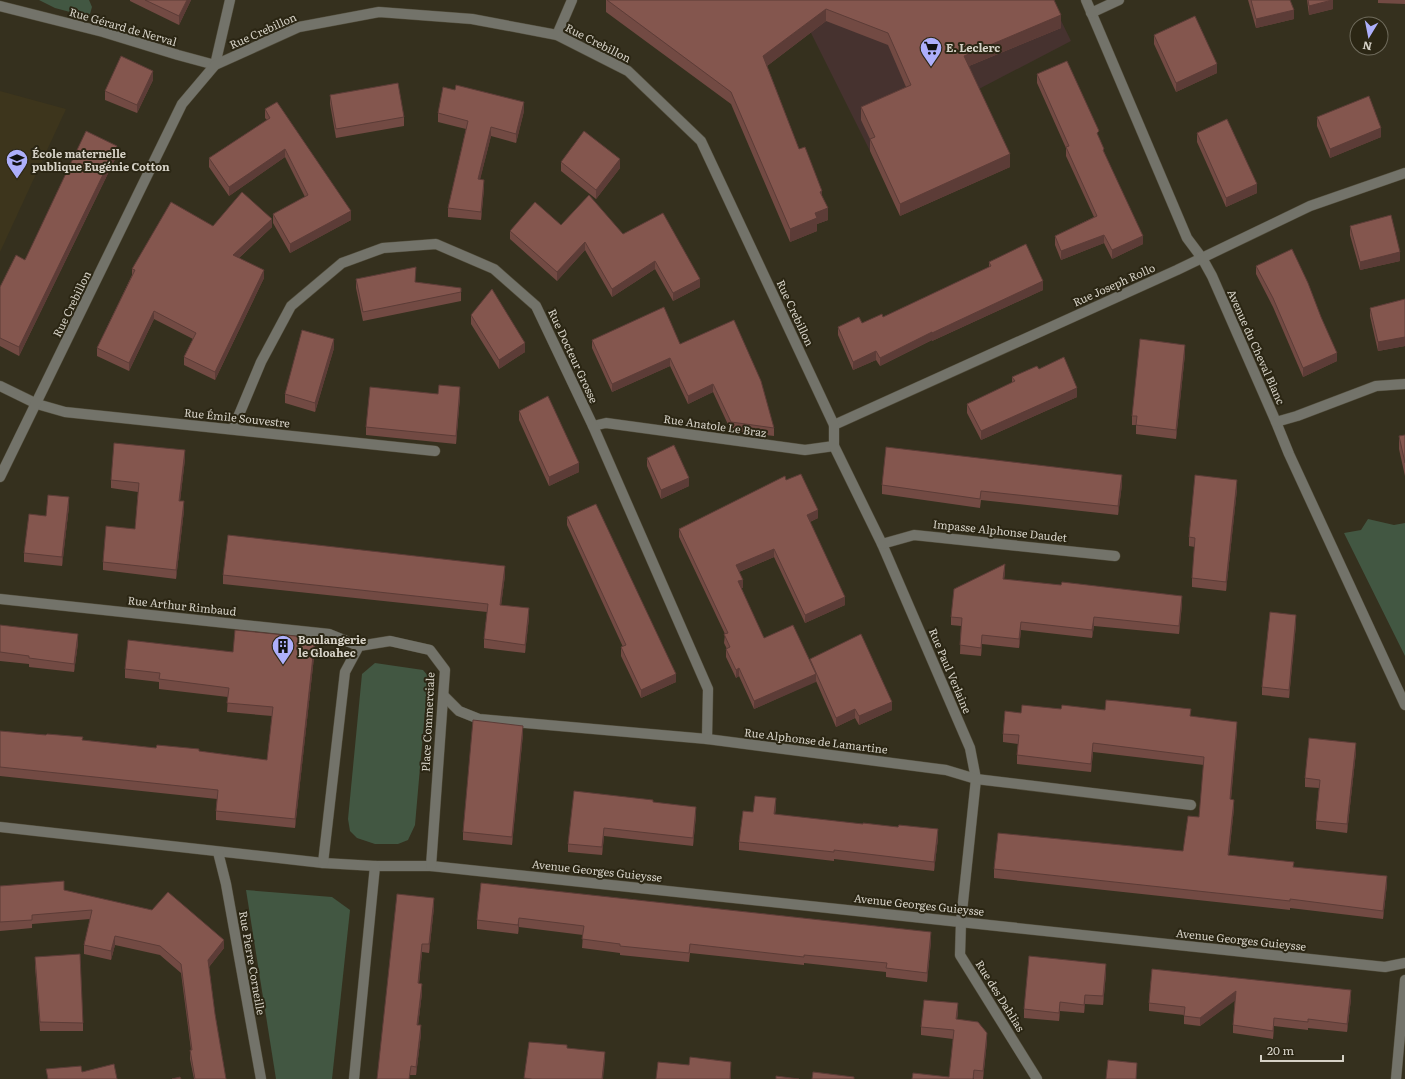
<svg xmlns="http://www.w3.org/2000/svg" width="1405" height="1079" viewBox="0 0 1405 1079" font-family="Literata,serif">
  <rect width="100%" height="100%" fill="#35301e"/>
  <polygon fill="#46322f" points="732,0 1051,0 1071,41 975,91 980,102 870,151 811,33"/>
  <polygon fill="#3d351c" points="0,91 66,109 0,252"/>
  <g fill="#425742">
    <polygon points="39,0 89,0 92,7 90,14 85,16 55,8"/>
    <polygon points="1368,519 1394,525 1405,523 1405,656 1344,533 1361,530"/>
    <polygon points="375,663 423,670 428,676 415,825 408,840 398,844 375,844 357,838 350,831 348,819 362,674"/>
    <polygon points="246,890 332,897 350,910 332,1079 276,1079"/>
  </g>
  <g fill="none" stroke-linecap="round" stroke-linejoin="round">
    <g stroke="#524d3c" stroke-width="11">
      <g id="minor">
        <polyline points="1086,0 1187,238 1202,258 1212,276 1276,422 1289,454 1405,705"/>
        <polyline points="0,6 103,32 178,55 215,65 230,0"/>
        <polyline points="1091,13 1119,0"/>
        <polyline points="557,35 572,0"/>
        <polyline points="0,386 37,404 65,412 435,451"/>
        <polyline points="1276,422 1297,416 1376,386 1405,384"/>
        <polyline points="834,425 1177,270 1310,206 1405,173"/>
        <polyline points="593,426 606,423 805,450 834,446"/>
        <polyline points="233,429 261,362 291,306 342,263 383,248 436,244 494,269 536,306 593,426 708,689 707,739"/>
        <polyline points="0,477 182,104 215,65 299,27 379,12 472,19 557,35 628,71 701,141 834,425 834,446 882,544 970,748 976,779 961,921 960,955 1037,1079"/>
        <polyline points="882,544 914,535 1115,556"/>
        <polyline points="0,599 329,634 359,646"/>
        <polyline points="444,696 459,711 479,719 707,739 946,770 976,779 1191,805"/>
        <polyline points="0,827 323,863 375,866 431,866 1385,967 1405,963"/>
        <polyline points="218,852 226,884 261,1079"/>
        <polyline points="323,863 345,672 359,646 390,641 430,650 445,670 431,866"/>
        <polyline points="354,1079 375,866"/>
        <polyline points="1396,1079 1405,980"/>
      </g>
    </g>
    <use href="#minor" stroke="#73736a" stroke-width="10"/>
  </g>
  <g fill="#724a43">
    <polygon points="130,0 191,0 179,25 130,1"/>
    <polygon points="606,0 1054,0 1061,28 969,66 1010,167 900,216 870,151 870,139 861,120 861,107 906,87 888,45 826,21 767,66 799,149 822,197 828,220 817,224 817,231 790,242 731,104 606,12"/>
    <polygon points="1248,0 1290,0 1294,19 1256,28"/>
    <polygon points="1307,0 1333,0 1333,9 1309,15"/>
    <polygon points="1378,0 1405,0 1405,4 1378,3"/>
    <polygon points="1154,35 1217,73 1176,92 1154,44"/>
    <polygon points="1037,74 1099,138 1104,152 1143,244 1112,259 1104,243 1061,260 1055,245 1055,236 1094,217 1066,156 1066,148 1037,83"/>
    <polygon points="153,80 137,113 105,100 105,91"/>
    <polygon points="455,90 524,111 516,143 491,136 480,179 484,188 481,220 448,217 448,208 466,129 438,122 438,113"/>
    <polygon points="330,95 404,117 404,126 336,138 330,104"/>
    <polygon points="265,109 351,220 290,253 273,223 273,214 305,197 285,157 229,196 209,167 209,158 267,120 265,118"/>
    <polygon points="1317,117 1381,137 1330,158 1317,126"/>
    <polygon points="1197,133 1257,193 1226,207 1197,142"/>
    <polygon points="117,155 19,356 0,346 0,287"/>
    <polygon points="561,162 620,168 596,199 561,171"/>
    <polygon points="213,226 272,227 239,258 264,278 215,380 184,365 184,357 193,339 154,319 129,371 97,356 97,348 132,275 132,269"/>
    <polygon points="1350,226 1400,261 1360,270 1350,235"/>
    <polygon points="510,231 623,234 700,287 673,301 655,269 612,297 585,250 557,281 510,239"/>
    <polygon points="989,262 1043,290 932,341 932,340 880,366 876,360 853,370 838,335 838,327 862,323 883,317 989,267"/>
    <polygon points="1256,266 1337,361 1303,377 1273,307 1256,274"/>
    <polygon points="356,279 416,282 461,288 461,301 363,321 356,288"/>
    <polygon points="1405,299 1405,346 1378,351 1370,316 1370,308"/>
    <polygon points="471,315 525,352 499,369 471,324"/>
    <polygon points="592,340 680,344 774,428 774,436 731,431 713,392 688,404 670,366 612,392 592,348"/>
    <polygon points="334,348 315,412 285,403 285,394"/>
    <polygon points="1185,354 1176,439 1136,434 1136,425 1132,425 1132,416"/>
    <polygon points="1039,369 1077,397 981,440 967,413 967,404 1012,383 1012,377"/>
    <polygon points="460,396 456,444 366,435 366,427"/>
    <polygon points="519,411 579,472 549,486 519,420"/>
    <polygon points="1405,435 1405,476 1399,449 1399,436"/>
    <polygon points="647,458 689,486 661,499 647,466"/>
    <polygon points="185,459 180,501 184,510 176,579 103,570 103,562 135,529 138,492 111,488 111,480"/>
    <polygon points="786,480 818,518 810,522 845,605 805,623 774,557 739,572 743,588 741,588 764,638 810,660 892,710 859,725 855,718 836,727 816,681 754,709 739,676 736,678 726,657 726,649 727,649 724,643 725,634 679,537 679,529"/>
    <polygon points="1122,484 1118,515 981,500 980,508 882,494 882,485"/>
    <polygon points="1237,489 1226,591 1192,587 1192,578 1195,547 1189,546 1189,537"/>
    <polygon points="69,506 62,566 24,562 24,553 46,516"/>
    <polygon points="567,517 676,682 641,698 621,656 621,647 623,647 567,525"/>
    <polygon points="1005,573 1004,579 1182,604 1179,634 1094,626 1092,638 1021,630 1019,648 982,644 981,656 960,654 961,626 951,625 951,617"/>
    <polygon points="223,575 505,575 501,605 529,617 525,653 484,648 484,639 487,612 223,584"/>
    <polygon points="1296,624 1289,698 1262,695 1262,687"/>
    <polygon points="0,625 78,643 74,672 29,667 29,664 0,661"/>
    <polygon points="315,648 295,828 216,820 216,811 217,799 0,776 0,731 156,748 199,751 267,760 272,716 227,712 228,697 159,689 159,682 125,678 125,669 233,652"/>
    <polygon points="1061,709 1105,710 1191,716 1237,730 1231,800 1234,808 1229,855 1387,884 1383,919 1290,908 1290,910 994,878 994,869 1183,851 1199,817 1204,765 1093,752 1091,772 1017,764 1017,755 1018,744 1003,742 1003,734 1021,713"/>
    <polygon points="523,734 512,845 463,840 463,832"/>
    <polygon points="1356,752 1347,833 1316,829 1316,821 1319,788 1305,787 1305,778"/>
    <polygon points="653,802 696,815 693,846 604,836 602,855 568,852 568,844"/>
    <polygon points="776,807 775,814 938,838 934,871 834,859 834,861 739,850 739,842 753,812"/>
    <polygon points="481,883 931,941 927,982 886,977 886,972 804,963 804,965 690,953 689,962 620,955 620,953 582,948 583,935 519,927 518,934 477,929 477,920"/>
    <polygon points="0,886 64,890 224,948 209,967 215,1014 226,1079 194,1079 190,1059 190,1050 191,1050 181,973 160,955 115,945 111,960 84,954 84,945 90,919 32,924 32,928 0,931"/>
    <polygon points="434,907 429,953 422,952 419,984 422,993 418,1025 421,1034 416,1075 411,1075 377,1079"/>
    <polygon points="35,957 83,1023 83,1031 40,1031 35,966"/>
    <polygon points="1152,969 1351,999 1347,1032 1308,1028 1308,1030 1274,1026 1273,1039 1233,1033 1233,1025 1235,1000 1200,1026 1184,1024 1184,1015 1149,1011 1149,1003"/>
    <polygon points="1106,973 1103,1005 1085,1004 1084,1013 1060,1011 1059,1021 1024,1018 1024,1009"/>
    <polygon points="958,1012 957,1019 987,1041 983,1079 974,1079 953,1039 921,1035 921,1027"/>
  </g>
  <g fill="#5c3c37">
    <polygon points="187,0 191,0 179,25 179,16"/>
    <polygon points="1333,0 1333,9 1309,15 1309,6"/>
    <polygon points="826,9 826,21 763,69 763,56"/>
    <polygon points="1294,10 1294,19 1256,28 1256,19"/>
    <polygon points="1061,15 1061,28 964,68 964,56"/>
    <polygon points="1217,64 1217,73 1176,92 1176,83"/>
    <polygon points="153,71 153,80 137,113 137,105"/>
    <polygon points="524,102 524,111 516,143 516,134"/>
    <polygon points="491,127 491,136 478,188 478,179"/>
    <polygon points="1381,128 1381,137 1330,158 1330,149"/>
    <polygon points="117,146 117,155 19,356 19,347"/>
    <polygon points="285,149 285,157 229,196 229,187"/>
    <polygon points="1010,154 1010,167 900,216 900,204"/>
    <polygon points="620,159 620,168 596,199 596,190"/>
    <polygon points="484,180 484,188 481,220 481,212"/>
    <polygon points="1257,184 1257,193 1226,207 1226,198"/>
    <polygon points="822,191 822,203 820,192"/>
    <polygon points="828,208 828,220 817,224 817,231 790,242 790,229 815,213"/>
    <polygon points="351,211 351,220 290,253 290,244"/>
    <polygon points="272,219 272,227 233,263 233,255"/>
    <polygon points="1104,235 1104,243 1061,260 1061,251"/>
    <polygon points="1143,236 1143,244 1112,259 1112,250"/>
    <polygon points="585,242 585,250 557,281 557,272"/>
    <polygon points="1400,252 1400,261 1360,270 1360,262"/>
    <polygon points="655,261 655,269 612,297 612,289"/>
    <polygon points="264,270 264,278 215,380 215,372"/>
    <polygon points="700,279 700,287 673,301 673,293"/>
    <polygon points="1043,281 1043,290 932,341 932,333"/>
    <polygon points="154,311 154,319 129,371 129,363"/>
    <polygon points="932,332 932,340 880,366 880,358"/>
    <polygon points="1405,337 1405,346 1378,351 1378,342"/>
    <polygon points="334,339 334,348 315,412 315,403"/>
    <polygon points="525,343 525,352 499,369 499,360"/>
    <polygon points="1185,345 1185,354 1176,439 1176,430"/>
    <polygon points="876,351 876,360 853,370 853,362"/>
    <polygon points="1337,353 1337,361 1303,377 1303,368"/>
    <polygon points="670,358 670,366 612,392 612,384"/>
    <polygon points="713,384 713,392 688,404 688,396"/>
    <polygon points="460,387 460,396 456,444 456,436"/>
    <polygon points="1077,388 1077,397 981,440 981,431"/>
    <polygon points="185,450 185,459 179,509 179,501"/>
    <polygon points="579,463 579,472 549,486 549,477"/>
    <polygon points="1122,475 1122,484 1118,515 1118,506"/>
    <polygon points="689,478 689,486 661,499 661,490"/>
    <polygon points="1237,480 1237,489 1226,591 1226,582"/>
    <polygon points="69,497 69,506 62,566 62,557"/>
    <polygon points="184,501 184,510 176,579 176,570"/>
    <polygon points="818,510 818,518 807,523 807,515"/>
    <polygon points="774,549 774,557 736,573 736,565"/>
    <polygon points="1005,564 1005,573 1003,587 1003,579"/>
    <polygon points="505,566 505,575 500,614 500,605"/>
    <polygon points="743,580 743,588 738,589 738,581"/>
    <polygon points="1182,596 1182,604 1179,634 1179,626"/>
    <polygon points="845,597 845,605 805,623 805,615"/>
    <polygon points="529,608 529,617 525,653 525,645"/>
    <polygon points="1296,615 1296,624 1289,698 1289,690"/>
    <polygon points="1094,617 1094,626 1092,638 1092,630"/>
    <polygon points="1021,622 1021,630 1019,648 1019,639"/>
    <polygon points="78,634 78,643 74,672 74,664"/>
    <polygon points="982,635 982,644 981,656 981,648"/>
    <polygon points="315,638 315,648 295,828 295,819"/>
    <polygon points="739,668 739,676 736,678 736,670"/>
    <polygon points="676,674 676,682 641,698 641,690"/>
    <polygon points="816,674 816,682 754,709 754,701"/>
    <polygon points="892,702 892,710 859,725 859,716"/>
    <polygon points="855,709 855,718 836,727 836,718"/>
    <polygon points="1237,722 1237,730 1230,808 1230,799"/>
    <polygon points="523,726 523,734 512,845 512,837"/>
    <polygon points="1093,743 1093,752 1091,772 1091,764"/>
    <polygon points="1356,743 1356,752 1347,833 1347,824"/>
    <polygon points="776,798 776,807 774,823 774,814"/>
    <polygon points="1234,800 1234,808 1228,863 1228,855"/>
    <polygon points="696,807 696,815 693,846 693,838"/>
    <polygon points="604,828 604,836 602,855 602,847"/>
    <polygon points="938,829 938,838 934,871 934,862"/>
    <polygon points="1387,876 1387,884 1383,919 1383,911"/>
    <polygon points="434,898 434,907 429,953 429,944"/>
    <polygon points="519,918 519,927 518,934 518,925"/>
    <polygon points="931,932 931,941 927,982 927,973"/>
    <polygon points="115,936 115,945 111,960 111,951"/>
    <polygon points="224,940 224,948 208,968 208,960"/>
    <polygon points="422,944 422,952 418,992 418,983"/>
    <polygon points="1106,964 1106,973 1103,1005 1103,996"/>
    <polygon points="422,984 422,993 417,1034 417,1025"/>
    <polygon points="1351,990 1351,999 1347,1032 1347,1024"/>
    <polygon points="1236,991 1236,1000 1200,1026 1200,1018"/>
    <polygon points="1085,995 1085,1004 1084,1013 1084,1005"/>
    <polygon points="1060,1002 1060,1011 1059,1021 1059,1013"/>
    <polygon points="958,1003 958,1012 956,1028 956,1019"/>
    <polygon points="1274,1018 1274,1026 1273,1039 1273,1031"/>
    <polygon points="421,1025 421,1034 416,1075 416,1067"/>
    <polygon points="987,1033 987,1041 983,1079 983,1071"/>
    <polygon points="605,1052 605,1061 603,1079 602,1079"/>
    <polygon points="731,1062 731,1079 730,1079"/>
  </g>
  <g fill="#84564e" stroke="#5c3c37">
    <polygon points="145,0 187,0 179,16"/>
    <polygon points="607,0 1054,0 1061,15 964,56 1010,154 900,204 870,139 875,137 861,107 911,85 888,33 826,9 763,56 799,149 805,147 822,191 820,192 828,208 815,213 817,218 790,229 731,92"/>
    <polygon points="1251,0 1290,0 1294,10 1256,19"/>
    <polygon points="1308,0 1332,0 1309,6"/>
    <polygon points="1195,16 1217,64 1176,83 1154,35"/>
    <polygon points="121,56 153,71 137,105 105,91"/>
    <polygon points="1067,61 1099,131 1097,133 1104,149 1103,150 1143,236 1112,250 1104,235 1061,251 1055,236 1097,216 1066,147 1069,146 1037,74"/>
    <polygon points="398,83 404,117 336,129 330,95"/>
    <polygon points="456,85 524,102 516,134 491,127 478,179 484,180 481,212 448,208 468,121 438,113 443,87 455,90"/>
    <polygon points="1369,96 1381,128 1330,149 1317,117"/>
    <polygon points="277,102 351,211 290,244 273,214 308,195 285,149 229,187 209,158 270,118 265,109"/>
    <polygon points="1227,119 1257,184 1226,198 1197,133"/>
    <polygon points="86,131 117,146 19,347 0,338 0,287 16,255 25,260"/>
    <polygon points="584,131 620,159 596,190 561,162"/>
    <polygon points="242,192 272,219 233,255 264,270 215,372 184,357 196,333 154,311 129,363 97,348 135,270 132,269 171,202 213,226"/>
    <polygon points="589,195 623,234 663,213 700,279 673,293 655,261 612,289 585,242 557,272 510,231 535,202 561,225"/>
    <polygon points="1391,215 1400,252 1360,262 1350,226"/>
    <polygon points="1026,244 1043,281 932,333 932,332 880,358 876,351 853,362 838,327 859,317 862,323 882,314 883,317 991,266 989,262"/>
    <polygon points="1292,249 1308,283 1321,317 1337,353 1303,368 1273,298 1256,266"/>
    <polygon points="416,267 415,282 461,288 461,292 363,312 356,279"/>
    <polygon points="492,289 525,343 499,360 471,315"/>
    <polygon points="1405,299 1405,337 1378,342 1370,308"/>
    <polygon points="664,307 680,344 734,320 761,381 774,428 731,422 713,384 688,396 670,358 612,384 592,340"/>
    <polygon points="302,330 334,339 315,403 285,394"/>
    <polygon points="1140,339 1185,345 1176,430 1136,425 1137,416 1132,416"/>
    <polygon points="1064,357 1077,388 981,431 967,404 1015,381 1012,377 1037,366 1039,369"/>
    <polygon points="439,385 460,387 456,436 366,427 370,387 438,394"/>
    <polygon points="548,396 579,463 549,477 519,411"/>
    <polygon points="1405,435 1405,463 1399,436"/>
    <polygon points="114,443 185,450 179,501 184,501 176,570 103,562 106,526 135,529 139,483 111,480"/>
    <polygon points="674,445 689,478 661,490 647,458"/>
    <polygon points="886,447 1122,475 1118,506 981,491 980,499 882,485"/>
    <polygon points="801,474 818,510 807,515 845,597 805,615 774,549 736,565 743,580 738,581 764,638 793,625 816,674 754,701 739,668 736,670 726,649 730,647 724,634 728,633 679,529 785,476 786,480"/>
    <polygon points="1195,475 1237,480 1226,582 1192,578 1195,538 1189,537"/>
    <polygon points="48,495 69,497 62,557 24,553 29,514 46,516"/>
    <polygon points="596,504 676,674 641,690 621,647 626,645 567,517"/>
    <polygon points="228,535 505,566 500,605 529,608 525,645 484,639 488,604 223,575"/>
    <polygon points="1005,564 1003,579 1061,585 1062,582 1182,596 1179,626 1094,617 1092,630 1021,622 1019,639 982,635 981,648 960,645 962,618 951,617 954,589"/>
    <polygon points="1270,612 1296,615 1289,690 1262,687"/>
    <polygon points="0,625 78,634 74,664 29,658 29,656 0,652"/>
    <polygon points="235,630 315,638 295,819 216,811 218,790 0,767 0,731 46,735 47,734 83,737 82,740 156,748 157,745 199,749 199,751 267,760 273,707 227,703 229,688 159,679 160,673 125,669 128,640 233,652"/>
    <polygon points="861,634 892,702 859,716 855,709 836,718 810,659"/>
    <polygon points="1106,700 1118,701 1191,709 1190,716 1237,722 1230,799 1234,800 1228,855 1294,862 1293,867 1387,876 1383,911 1290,899 1290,901 994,869 998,833 1183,851 1188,816 1199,817 1204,757 1093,743 1091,764 1017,755 1019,735 1003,734 1005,711 1021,713 1022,705 1061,709 1062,705 1105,710"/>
    <polygon points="473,720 523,726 512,837 463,832"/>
    <polygon points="1309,738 1356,743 1347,824 1316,821 1320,780 1305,778"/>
    <polygon points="574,791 653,800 653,802 696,807 693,838 604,828 602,847 568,844"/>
    <polygon points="755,796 776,798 774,814 863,824 863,823 898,827 899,825 938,829 934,862 834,850 834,852 739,842 743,811 753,812"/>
    <polygon points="64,881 64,890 152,910 168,892 224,940 208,960 215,1014 226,1079 195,1079 190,1050 192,1050 181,964 160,946 115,936 111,951 84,945 92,910 32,915 32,920 0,922 0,886"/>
    <polygon points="481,883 931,932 927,973 886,968 887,963 804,955 804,957 690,944 689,953 620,946 620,944 582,939 584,926 519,918 518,925 477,920"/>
    <polygon points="397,894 434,898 429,944 422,944 418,983 422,984 417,1025 421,1025 416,1067 411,1066 409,1079 377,1079"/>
    <polygon points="80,954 83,1023 40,1022 35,957"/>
    <polygon points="1029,956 1106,964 1103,996 1085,995 1084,1005 1060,1002 1059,1013 1024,1009"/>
    <polygon points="1152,969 1351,990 1347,1024 1308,1019 1308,1022 1274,1018 1273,1031 1233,1025 1236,991 1200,1018 1184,1016 1185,1007 1149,1003"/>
    <polygon points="924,1000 958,1003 956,1019 978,1022 987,1033 983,1071 974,1070 973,1079 912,1079 913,1073 949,1077 954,1030 921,1027"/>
    <polygon points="529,1042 567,1045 567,1048 605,1052 602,1079 532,1079 524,1078"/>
    <polygon points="690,1057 731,1062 730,1079 656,1079 658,1062 689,1065"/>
    <polygon points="1108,1060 1137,1063 1136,1079 1106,1079"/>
    <polygon points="114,1064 117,1079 48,1079 46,1069 81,1066 82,1072"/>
    <polygon points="813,1072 854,1077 854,1079 812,1079"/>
    <polygon points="776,1076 799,1079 776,1079"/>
    <polygon points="180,1077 181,1079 172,1079"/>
  </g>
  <defs>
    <g id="supermarket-pin" transform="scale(1.15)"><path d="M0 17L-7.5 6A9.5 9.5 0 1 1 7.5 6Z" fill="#adaffb" stroke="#2b2614"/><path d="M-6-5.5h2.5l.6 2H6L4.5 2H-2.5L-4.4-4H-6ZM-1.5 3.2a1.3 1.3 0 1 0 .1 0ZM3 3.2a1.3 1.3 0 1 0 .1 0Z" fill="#111"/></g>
    <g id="school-pin" transform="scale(1.15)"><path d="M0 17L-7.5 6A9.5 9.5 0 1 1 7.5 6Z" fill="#adaffb" stroke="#2b2614"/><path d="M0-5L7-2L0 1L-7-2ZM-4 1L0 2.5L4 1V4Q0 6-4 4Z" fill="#111"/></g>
    <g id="building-pin" transform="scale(1.15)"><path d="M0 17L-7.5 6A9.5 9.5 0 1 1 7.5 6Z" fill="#adaffb" stroke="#2b2614"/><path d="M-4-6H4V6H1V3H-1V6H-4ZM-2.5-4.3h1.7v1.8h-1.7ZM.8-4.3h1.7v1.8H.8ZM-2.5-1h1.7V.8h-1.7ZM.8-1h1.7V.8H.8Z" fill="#111"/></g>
  </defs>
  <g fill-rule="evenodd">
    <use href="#supermarket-pin" x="931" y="48"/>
    <use href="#school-pin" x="17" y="160"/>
    <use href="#building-pin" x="283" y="646"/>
  </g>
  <g text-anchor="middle" stroke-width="4" stroke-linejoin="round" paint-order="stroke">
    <g font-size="11" fill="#d6d2c7" stroke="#2b2614">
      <text transform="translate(123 27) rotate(16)" y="4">Rue Gérard de Nerval</text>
      <text transform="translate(263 31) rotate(-24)" y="4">Rue Crebillon</text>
      <text transform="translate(598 43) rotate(27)" y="4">Rue Crebillon</text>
      <text transform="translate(1114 285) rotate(-24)" y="4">Rue Joseph Rollo</text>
      <text transform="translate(72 304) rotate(-64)" y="4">Rue Crebillon</text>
      <text transform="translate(795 313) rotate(65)" y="4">Rue Crebillon</text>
      <text transform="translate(1256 347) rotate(66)" y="4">Avenue du Cheval Blanc</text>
      <text transform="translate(573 356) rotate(65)" y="4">Rue Docteur Grosse</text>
      <text transform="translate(237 418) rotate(6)" y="4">Rue Émile Souvestre</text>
      <text transform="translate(715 426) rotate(8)" y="4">Rue Anatole Le Braz</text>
      <text transform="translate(1000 531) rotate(6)" y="4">Impasse Alphonse Daudet</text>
      <text transform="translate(182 606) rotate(6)" y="4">Rue Arthur Rimbaud</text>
      <text transform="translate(950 671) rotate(67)" y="4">Rue Paul Verlaine</text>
      <text transform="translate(428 722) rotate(-87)" y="4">Place Commerciale</text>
      <text transform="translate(816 741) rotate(7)" y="4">Rue Alphonse de Lamartine</text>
      <text transform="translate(597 871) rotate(6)" y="4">Avenue Georges Guieysse</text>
      <text transform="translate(919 905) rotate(6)" y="4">Avenue Georges Guieysse</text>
      <text transform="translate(1241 940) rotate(6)" y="4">Avenue Georges Guieysse</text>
      <text transform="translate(252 963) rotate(80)" y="4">Rue Pierre Corneille</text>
      <text transform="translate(1000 996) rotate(58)" y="4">Rue des Dahlias</text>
    </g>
    <g font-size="11" font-weight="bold" fill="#d6d2c7" stroke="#2b2614" text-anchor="start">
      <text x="946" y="52">E. Leclerc</text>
      <text x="32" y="158">École maternelle<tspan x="32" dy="13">publique Eugénie Cotton</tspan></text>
      <text x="298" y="644">Boulangerie<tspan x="298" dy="13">le Gloahec</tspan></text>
    </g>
  </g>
  <g transform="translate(1369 36) rotate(190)"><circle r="19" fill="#2b2614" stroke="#6f6b5c"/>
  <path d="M0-3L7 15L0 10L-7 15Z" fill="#adaffb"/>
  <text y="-6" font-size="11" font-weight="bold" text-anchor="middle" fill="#d6d2c7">N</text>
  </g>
  <path d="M1261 1055v6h82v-6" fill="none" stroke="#d6d2c7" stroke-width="2"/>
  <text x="1267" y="1055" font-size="12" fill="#d6d2c7" stroke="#2b2614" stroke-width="3" paint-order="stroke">20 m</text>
</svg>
